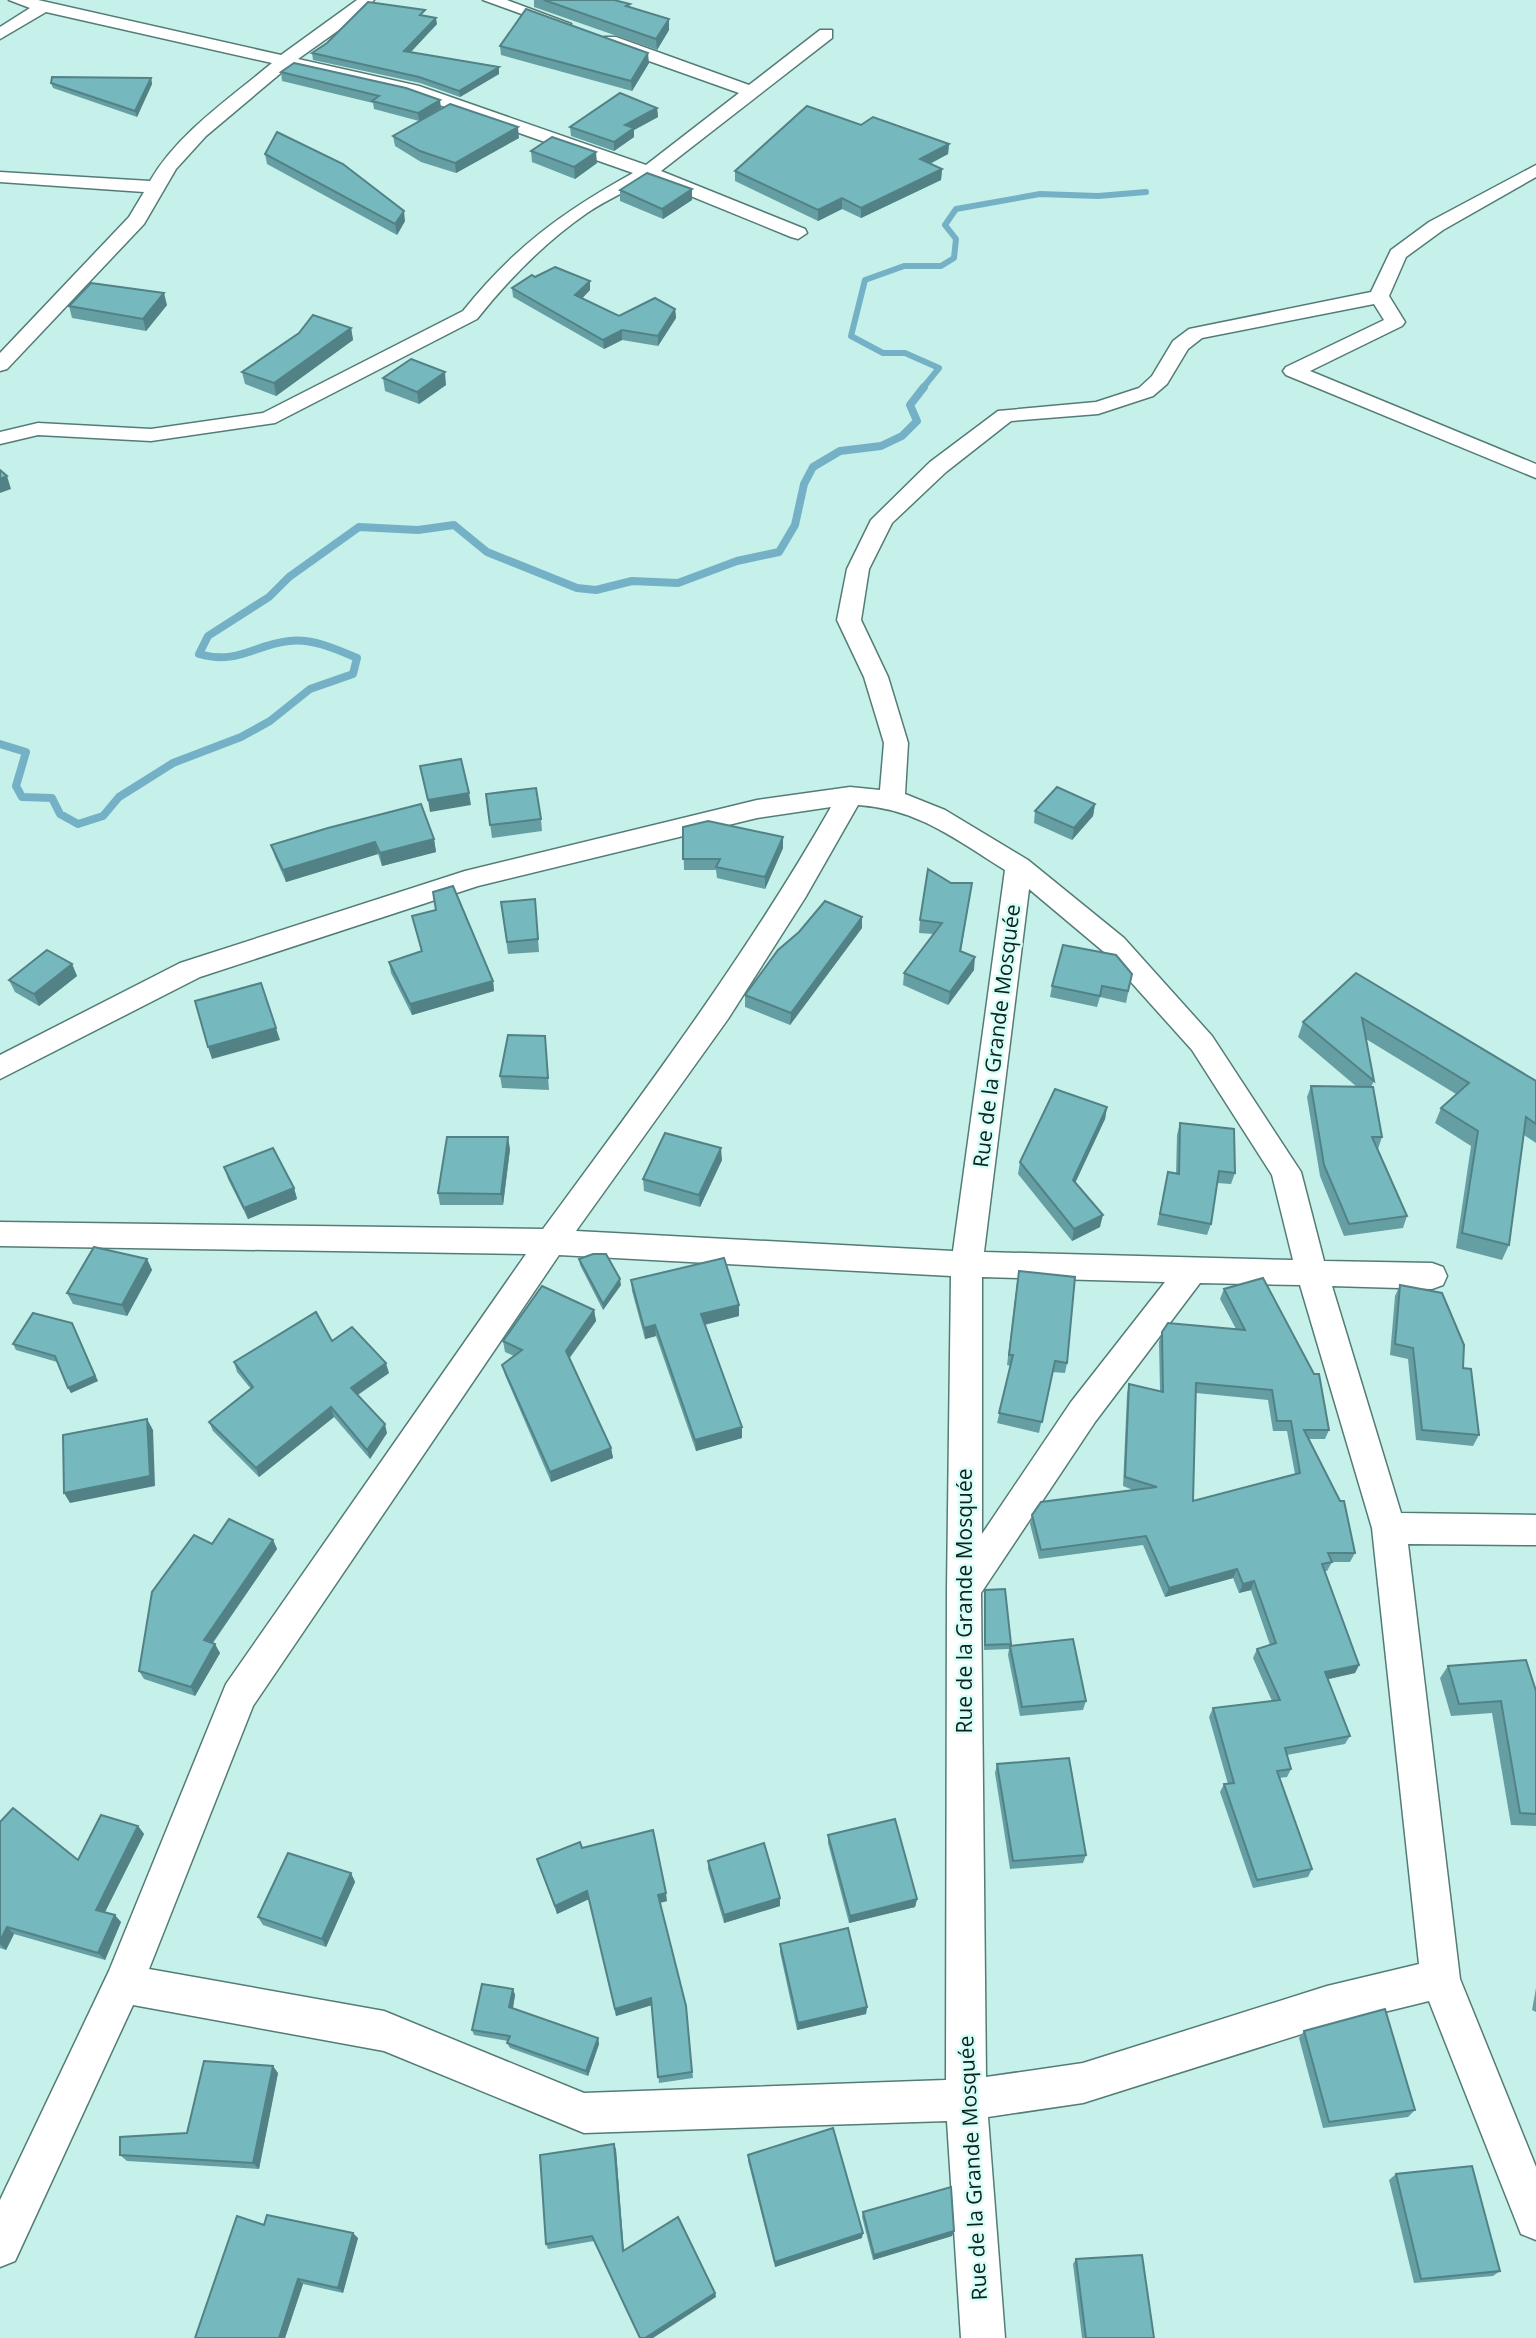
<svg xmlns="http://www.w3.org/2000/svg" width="1536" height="2338" viewBox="0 0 1536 2338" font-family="'Open Sans',sans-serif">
  <rect width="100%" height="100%" fill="#c6f1ea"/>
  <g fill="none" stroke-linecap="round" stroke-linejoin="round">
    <polyline stroke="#75b1c6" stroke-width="6" points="922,389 939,368 905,353 883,353 851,336 865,280 904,266 941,266 954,258 956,239 945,225 956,209 1040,194 1098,196 1146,192"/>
    <path stroke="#75b1c6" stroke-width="8" d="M0,744L26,752L16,786L22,797L52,798L60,814L78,824L103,816L119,797L173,763L241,737L270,721L310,689L353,674L357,658C336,649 312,638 289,641C253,645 238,665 199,654L208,636L269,597L289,577L359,527L418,530L454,525L487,552L577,588L596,590L632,581L678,583L737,561L779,552L795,525L804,484L813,467L840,451L881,446L902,436L917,421L910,405L924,387"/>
    <g stroke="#547c76" stroke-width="3">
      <g id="minor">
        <path d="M9,0H38L281,55L357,0H374L360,15L298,59L419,86L646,165L739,93L604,45V37H616L749,85L820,30H832V38L661,171L805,229L807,233L798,239L791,237L649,179C629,190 606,200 587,213C545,242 508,280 477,319L275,423L151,441L38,435L0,444V432L38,423L151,429L263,413L463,311C513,248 564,211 633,173L408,94L288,67L206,136L176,169L144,224L7,369L0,371V353L129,217L144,192L0,182V172L150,181C178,133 229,99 272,63L46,12L0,39V27L30,8Z"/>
        <polygon points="483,0 507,0 571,24 563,29 557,27"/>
        <path d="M1536,165V177L1443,230L1406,257L1389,296L1405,322L1402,326L1310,371L1536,464V478L1286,375L1283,371L1286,367L1384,320L1374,304L1202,338L1188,349L1167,384L1153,396L1098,414L1011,421L946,472L892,523L869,569L861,620L888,677L908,743L905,794L945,810L1028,860L1124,938L1212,1036L1301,1172L1324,1261L1432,1263L1443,1267L1447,1276L1443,1285L1432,1289L1332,1286L1401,1513L1536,1515V1545L1408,1544L1460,1979L1536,2167V2240L1521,2234L1429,2001L1327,2026L1083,2103L988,2117L1005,2338H961L947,2121L584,2133L384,2051L133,2005L15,2261L0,2267V2200L109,1971L226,1684L526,1254L0,1246V1222L543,1229C644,1092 746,956 831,807L757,818L478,886L200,977L0,1079V1055L180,963L465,871L757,800L850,787L880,790L884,743L864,677L837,620L847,569L871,520L930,462L998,411L1096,402L1139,388L1152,376L1173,341L1189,329L1371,292L1391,250L1429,222ZM858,805C918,809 955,839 1005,870L953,1251L576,1231L728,1019L805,898ZM1029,889L1104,952L1192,1050L1272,1175L1293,1260L984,1252ZM559,1255L951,1276L947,1589L946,2080L584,2093L384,2011L149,1969L253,1706ZM982,1277L1165,1282L1071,1402L982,1534ZM1200,1283L1300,1285L1372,1528L1419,1964L1327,1986L1083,2063L986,2077L981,1593L1095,1422Z"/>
      </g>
    </g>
    <use href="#minor" fill="#fff" fill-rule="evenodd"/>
  </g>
  <g fill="#659fa4" fill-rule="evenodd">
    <polygon points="534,0 614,0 630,8 669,19 669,30 657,50 534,7"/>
    <polygon points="426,16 437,24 411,52 499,67 499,74 460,97 420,83 313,60 312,53"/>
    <polygon points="500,46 649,63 632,91 501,55"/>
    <polygon points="281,72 441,108 419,121 374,109 373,103 282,81"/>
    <polygon points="151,78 152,84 137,117 53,88 51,83"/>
    <polygon points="657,108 658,117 634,130 634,137 614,151 571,136 570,127"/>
    <polygon points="861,125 949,144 948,154 930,164 942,169 941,180 861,218 842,209 818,221 735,181 735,171"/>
    <polygon points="393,136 519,138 456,173 421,162 395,146"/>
    <polygon points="531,151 597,163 575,179 532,162"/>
    <polygon points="265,154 405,221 397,235 267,164"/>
    <polygon points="692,189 692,200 663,219 620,201 620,190"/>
    <polygon points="535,277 590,290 582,298 619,316 675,309 676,318 658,346 622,340 604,349 513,297 512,288"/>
    <polygon points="167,305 146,331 72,318 69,306"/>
    <polygon points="351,328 353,340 276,396 245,384 242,372"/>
    <polygon points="383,378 446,385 419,404 385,391"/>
    <polygon points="486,794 541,819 542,831 492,838"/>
    <polygon points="1095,804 1093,816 1072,840 1034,823 1035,811"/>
    <polygon points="683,827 783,848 765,889 717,878 716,870 684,870"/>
    <polygon points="434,839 436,852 382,866 378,854 286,882 275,857 271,845"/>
    <polygon points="951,883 972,883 961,952 974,970 948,1005 903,985 904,973 933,934 919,933 920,920"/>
    <polygon points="535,899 539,952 508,954 501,902"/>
    <polygon points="412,916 493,981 494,991 412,1015 391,973 389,962 421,951"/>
    <polygon points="862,928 790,1025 745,1007 745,995"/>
    <polygon points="72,964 77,976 39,1006 15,992 9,980"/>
    <polygon points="1356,973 1536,1081 1536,1143 1524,1135 1509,1245 1502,1260 1456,1248 1471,1146 1435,1123 1441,1108 1456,1094 1366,1039 1374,1081 1371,1087 1382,1137 1378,1149 1407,1216 1403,1228 1344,1236 1320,1176 1307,1097 1311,1086 1357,1087 1298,1037 1303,1022"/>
    <polygon points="1132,974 1126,1003 1100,997 1097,1007 1050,997 1052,986"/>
    <polygon points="545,1036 549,1090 502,1088 500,1076"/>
    <polygon points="1107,1107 1105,1119 1075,1182 1100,1227 1072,1241 1018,1174 1020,1162"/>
    <polygon points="1180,1123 1235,1173 1231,1184 1217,1183 1211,1224 1207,1235 1157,1225 1168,1172 1176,1173 1177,1135"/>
    <polygon points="510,1149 503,1205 440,1205 438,1193"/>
    <polygon points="722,1160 700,1207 644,1191 643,1179"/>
    <polygon points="224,1167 294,1188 297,1199 248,1219 228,1179"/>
    <polygon points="147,1259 152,1270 127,1316 73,1304 67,1293"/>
    <polygon points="579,1259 621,1285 603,1310 580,1265"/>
    <polygon points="631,1280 739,1305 739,1316 705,1325 742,1438 696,1451 656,1336 645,1339 632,1291"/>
    <polygon points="1017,1282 1067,1363 1065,1373 1052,1372 1039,1433 997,1423 1011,1366 1007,1365"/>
    <polygon points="1400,1285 1463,1368 1479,1435 1473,1446 1416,1440 1408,1359 1390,1355 1395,1296"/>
    <path d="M1224,1289L1329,1430L1325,1439H1309L1355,1553L1350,1562H1332L1327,1571H1325L1359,1665L1355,1673L1328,1679L1350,1736L1345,1744L1287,1755L1291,1769L1287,1777L1279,1778L1312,1869L1308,1877L1253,1888L1220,1792L1224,1784H1228L1209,1717L1213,1708L1272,1701L1253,1658L1257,1649L1270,1645L1251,1590L1239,1593L1233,1578L1165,1597L1143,1545L1039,1559L1030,1524L1032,1515L1133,1490L1123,1486L1127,1394L1129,1384L1160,1391L1159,1342L1162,1332L1236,1329L1220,1299ZM1196,1393L1268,1400L1273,1431H1287L1295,1474L1193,1501Z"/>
    <polygon points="594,1310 596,1321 569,1359 611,1448 613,1458 551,1482 505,1375 502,1365 514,1356 505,1352 503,1341"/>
    <polygon points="33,1313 98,1381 71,1393 57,1362 16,1350 13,1344"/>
    <polygon points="234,1362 389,1373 358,1395 387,1433 370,1459 334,1417 259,1477 213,1431 209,1422 251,1389 237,1372"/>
    <polygon points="273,1540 277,1549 213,1643 220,1653 195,1696 144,1679 139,1671 212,1544"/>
    <polygon points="985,1590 1011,1644 1010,1646 1086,1701 1083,1710 1020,1716 1008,1655 1009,1649 984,1650 984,1595"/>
    <polygon points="1448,1666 1536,1691 1536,1826 1511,1825 1492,1713 1451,1716 1440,1678"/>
    <polygon points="997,1764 1086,1855 1083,1863 1010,1869 995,1773"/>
    <polygon points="0,1822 78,1860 138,1826 144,1834 105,1912 121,1922 105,1960 14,1934 6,1950 0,1948"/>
    <polygon points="828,1835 917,1899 915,1907 849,1923 828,1843"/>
    <polygon points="582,1848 667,1901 660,1903 686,2006 693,2078 659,2083 652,2005 616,2016 589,1899 557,1914 537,1859"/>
    <polygon points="708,1861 780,1898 780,1906 724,1923 708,1869"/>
    <polygon points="351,1873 355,1882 326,1947 263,1925 258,1917"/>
    <polygon points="780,1944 867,2007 866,2014 797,2030 780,1952"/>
    <polygon points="1536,1988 1536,2012 1532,2010"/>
    <polygon points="513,1989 515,1995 513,2008 598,2038 599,2044 588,2076 510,2048 507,2043 508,2041 474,2035 472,2030"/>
    <polygon points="1304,2031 1415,2110 1408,2117 1323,2128 1299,2038"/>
    <polygon points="278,2073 259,2169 127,2161 120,2155 187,2133"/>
    <polygon points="614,2144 616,2150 624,2251 715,2293 716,2297 594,2241 548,2249 546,2244"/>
    <polygon points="748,2155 862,2238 775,2267 748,2161"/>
    <polygon points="1396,2174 1500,2271 1493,2276 1414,2283 1389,2180"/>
    <polygon points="863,2212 954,2231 952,2236 873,2260 862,2217"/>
    <polygon points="264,2225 358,2238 343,2293 303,2284 285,2338 195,2338"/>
    <polygon points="1076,2259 1154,2338 1082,2338 1073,2264"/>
  </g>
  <g fill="#528286">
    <polygon points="436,18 437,24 405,58 404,51"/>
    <polygon points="669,19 669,30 657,50 656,39"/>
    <polygon points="648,53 649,63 632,91 631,81"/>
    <polygon points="499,67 499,74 460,97 459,91"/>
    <polygon points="151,78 152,84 137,117 135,111"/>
    <polygon points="440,100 441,108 419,121 418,113"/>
    <polygon points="657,108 658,117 634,130 634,137 614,151 614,142 625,125"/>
    <polygon points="518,127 519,138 456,173 455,163"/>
    <polygon points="949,144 948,154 919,169 920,159"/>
    <polygon points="596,152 597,163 575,179 574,167"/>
    <polygon points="942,169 941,180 861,218 861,208"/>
    <polygon points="692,189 692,200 663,219 662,209"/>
    <polygon points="842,198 842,209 818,221 818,210"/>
    <polygon points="404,211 405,221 397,235 395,224"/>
    <polygon points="590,281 590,290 576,305 575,295"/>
    <polygon points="164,293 167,305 146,331 143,319"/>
    <polygon points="675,309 676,318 658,346 658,336"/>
    <polygon points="351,328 353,340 276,396 274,383"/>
    <polygon points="622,330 622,340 604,349 603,340"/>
    <polygon points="445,372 446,385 419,404 417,392"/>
    <polygon points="7,476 11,489 0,493 0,479"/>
    <polygon points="469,793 471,805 430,812 428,800"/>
    <polygon points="1095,804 1093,816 1072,840 1074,828"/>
    <polygon points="783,837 783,848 765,889 765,877"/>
    <polygon points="434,839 436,852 382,866 380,853"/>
    <polygon points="375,842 378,854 286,882 283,870"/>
    <polygon points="862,917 862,928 790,1025 791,1013"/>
    <polygon points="975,957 974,970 948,1005 950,992"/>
    <polygon points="72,964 77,976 39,1006 34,994"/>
    <polygon points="493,981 494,991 412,1015 410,1004"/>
    <polygon points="276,1028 280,1040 212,1059 208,1047"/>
    <polygon points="1107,1107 1105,1119 1071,1192 1073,1180"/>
    <polygon points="508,1137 510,1149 503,1205 501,1194"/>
    <polygon points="721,1148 722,1160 700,1207 699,1195"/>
    <polygon points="294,1188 297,1199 248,1219 244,1208"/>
    <polygon points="1103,1215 1100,1227 1072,1241 1074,1229"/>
    <polygon points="147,1259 152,1270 127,1316 122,1305"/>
    <polygon points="620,1279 621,1285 603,1310 603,1304"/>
    <polygon points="739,1305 739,1316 702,1325 701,1314"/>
    <polygon points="594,1310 596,1321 567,1361 566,1351"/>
    <polygon points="72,1323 98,1381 71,1393 68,1388"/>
    <polygon points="655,1325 656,1336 645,1339 644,1328"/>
    <polygon points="386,1363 389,1373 354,1397 351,1388"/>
    <polygon points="331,1407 334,1417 259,1477 256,1468"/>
    <polygon points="147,1419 153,1430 155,1486 70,1503 64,1493"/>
    <polygon points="385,1424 387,1433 370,1459 367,1450"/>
    <polygon points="742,1427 742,1438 696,1451 695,1440"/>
    <polygon points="611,1448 613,1458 551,1482 550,1472"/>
    <polygon points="273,1540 277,1549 208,1649 204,1640"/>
    <polygon points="1237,1569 1233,1578 1165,1597 1169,1588"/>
    <polygon points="1254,1581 1251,1590 1239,1593 1243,1584"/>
    <polygon points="215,1644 220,1653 195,1696 191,1687"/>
    <polygon points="1359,1665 1355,1673 1320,1681 1325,1672"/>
    <polygon points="138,1826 144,1834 102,1918 96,1910"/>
    <polygon points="351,1873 355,1882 326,1947 322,1939"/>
    <polygon points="587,1891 589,1899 557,1914 555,1906"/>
    <polygon points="666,1893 667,1901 659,1903 658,1895"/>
    <polygon points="780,1898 780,1906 724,1923 724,1915"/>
    <polygon points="917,1899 915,1907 849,1923 850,1916"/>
    <polygon points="115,1915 121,1922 105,1960 98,1953"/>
    <polygon points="7,1927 14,1934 6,1950 0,1944 0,1941"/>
    <polygon points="513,1989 515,1995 512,2013 509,2007"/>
    <polygon points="651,1998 652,2005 616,2016 615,2009"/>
    <polygon points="867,2007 866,2014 797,2030 798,2023"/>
    <polygon points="598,2038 599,2044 588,2076 586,2071"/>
    <polygon points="273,2066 278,2073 259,2169 253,2163"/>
    <polygon points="614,2144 616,2150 624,2257 623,2251"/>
    <polygon points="954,2231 952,2236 873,2260 874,2255"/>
    <polygon points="353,2233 358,2238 343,2293 338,2288"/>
    <polygon points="863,2233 862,2238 775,2267 775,2262"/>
    <polygon points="298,2279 303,2284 285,2338 279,2338"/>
    <polygon points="715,2293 716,2297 653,2338 645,2338"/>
  </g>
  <g fill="#75b9bf" stroke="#528286" stroke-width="2" fill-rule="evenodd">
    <polygon points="544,0 614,0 630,4 626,6 669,19 656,39"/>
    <polygon points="368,2 425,10 420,15 436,18 404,51 499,67 459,91 419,77 312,53 327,43"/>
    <polygon points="526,9 648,53 631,81 500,46"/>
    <polygon points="294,63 406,88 440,100 418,113 372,101 379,96 281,72"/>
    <polygon points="52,77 151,78 135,111 51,83"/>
    <polygon points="620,93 657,108 625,125 634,128 614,142 570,127"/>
    <polygon points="450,104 518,127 455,163 420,151 393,136"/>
    <polygon points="807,106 861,125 873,117 949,144 920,159 942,169 861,208 842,198 818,210 735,171"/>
    <polygon points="277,132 343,164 404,211 395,224 265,154"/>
    <polygon points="552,137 596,152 574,167 531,151"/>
    <polygon points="647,173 692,189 662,209 620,190"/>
    <polygon points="555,267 590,281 575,295 619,316 655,298 675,309 658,336 622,330 603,340 512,288 532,275 535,277"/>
    <polygon points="91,283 164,293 143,319 69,306"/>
    <polygon points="313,315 351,328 274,383 242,372 299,333"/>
    <polygon points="411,359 445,372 417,392 383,378"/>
    <polygon points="0,470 7,476 0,479"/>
    <polygon points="461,759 469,793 428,800 420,766"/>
    <polygon points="1057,787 1095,804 1074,828 1035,811"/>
    <polygon points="536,788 541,819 490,825 486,794"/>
    <polygon points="421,804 434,839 380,853 375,842 283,870 271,845 328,828"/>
    <polygon points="708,821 783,837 765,877 716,867 720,859 683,859 683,827"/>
    <polygon points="928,869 951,883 972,883 960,951 975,957 950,992 904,973 942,923 920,920"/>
    <polygon points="453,886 493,981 410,1004 389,962 422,951 412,916 436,910 433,892"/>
    <polygon points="535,899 538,939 507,942 501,902"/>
    <polygon points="825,901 862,917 791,1013 745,995 778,950 799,932"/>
    <polygon points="1063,945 1116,955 1132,974 1128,991 1102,986 1100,996 1052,986"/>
    <polygon points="47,950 72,964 34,994 9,980"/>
    <polygon points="1356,973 1536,1081 1536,1124 1526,1117 1509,1245 1462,1233 1478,1131 1441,1108 1469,1083 1362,1018 1374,1081 1303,1022"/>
    <polygon points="261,983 276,1028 208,1047 195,1001"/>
    <polygon points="508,1035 545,1036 548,1078 500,1076"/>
    <polygon points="1311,1086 1373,1087 1382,1137 1372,1137 1407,1216 1349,1224 1324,1165"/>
    <polygon points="1055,1089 1107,1107 1073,1180 1103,1215 1074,1229 1020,1162"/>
    <polygon points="1180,1123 1234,1129 1235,1173 1219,1171 1211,1224 1160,1214 1168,1172 1179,1174"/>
    <polygon points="665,1133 721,1148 699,1195 643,1179"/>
    <polygon points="447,1137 508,1137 501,1194 438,1193"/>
    <polygon points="273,1148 294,1188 244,1208 224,1167"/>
    <polygon points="94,1247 147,1259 122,1305 67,1293"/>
    <polygon points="593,1254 606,1254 620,1279 603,1304 579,1259"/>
    <polygon points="724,1258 739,1305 701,1314 742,1427 695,1440 655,1325 644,1328 631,1280"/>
    <polygon points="1019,1271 1075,1277 1067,1363 1055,1361 1042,1422 999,1413 1013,1355 1009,1355"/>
    <path d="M1263,1278L1314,1374H1319L1329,1430H1304L1340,1501H1344L1355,1553H1328L1332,1562L1322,1564L1359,1665L1325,1672L1350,1736L1285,1748L1291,1769L1277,1771L1312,1869L1257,1880L1224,1784L1234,1783L1213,1708L1280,1700L1257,1649L1276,1643L1254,1581L1243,1584L1237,1569L1169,1588L1146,1536L1041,1550L1032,1515L1041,1502L1157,1487L1125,1477L1129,1384L1163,1392L1162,1332L1168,1323L1245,1330L1224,1289ZM1196,1383L1272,1390L1277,1421H1291L1300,1473L1193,1501Z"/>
    <polygon points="1400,1285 1442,1293 1464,1345 1463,1368 1471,1369 1479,1435 1422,1430 1413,1348 1395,1344"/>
    <polygon points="542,1286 594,1310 566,1351 611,1448 550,1472 502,1365 522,1350 503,1341"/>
    <polygon points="316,1312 332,1341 352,1327 386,1363 351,1388 385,1424 367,1450 331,1407 256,1468 209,1422 253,1387 234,1362"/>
    <polygon points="33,1313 72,1323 95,1376 68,1388 55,1356 13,1344"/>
    <polygon points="147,1419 150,1476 64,1493 63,1435"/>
    <polygon points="229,1519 273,1540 204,1640 215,1644 191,1687 139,1671 152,1592 194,1535 212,1544"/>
    <polygon points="1005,1589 1011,1644 985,1645 985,1590"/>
    <polygon points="1073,1639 1086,1701 1022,1707 1010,1646"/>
    <polygon points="1526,1660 1536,1691 1536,1814 1520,1813 1501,1701 1459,1704 1448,1666"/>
    <polygon points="1069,1758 1086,1855 1013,1861 997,1764"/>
    <polygon points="13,1808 78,1860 101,1815 138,1826 96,1910 115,1915 98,1953 7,1927 0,1941 0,1822"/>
    <polygon points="895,1819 917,1899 850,1916 828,1835"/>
    <polygon points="653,1830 666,1893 658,1895 686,2006 692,2072 658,2077 651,1998 615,2009 587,1891 555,1906 537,1859 580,1842 582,1848"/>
    <polygon points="764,1843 780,1898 724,1915 708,1861"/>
    <polygon points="288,1853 351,1873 322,1939 258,1917"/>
    <polygon points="848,1928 867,2007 798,2023 780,1944"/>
    <polygon points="482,1984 513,1989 509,2007 598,2038 586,2071 507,2043 510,2036 472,2030"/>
    <polygon points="1385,2009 1415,2110 1329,2122 1304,2031"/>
    <polygon points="204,2061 273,2066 253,2163 120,2155 120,2137 187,2133"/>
    <polygon points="833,2128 863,2233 775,2262 748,2155"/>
    <polygon points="614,2144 623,2251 678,2217 715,2293 645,2338 640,2338 592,2236 546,2244 540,2155"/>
    <polygon points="1472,2166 1500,2271 1421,2279 1396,2174"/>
    <polygon points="951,2187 954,2231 874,2255 863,2212"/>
    <polygon points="267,2215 353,2233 338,2288 298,2279 279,2338 195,2338 237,2216 264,2225"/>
    <polygon points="1142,2255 1154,2338 1086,2338 1076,2259"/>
  </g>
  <g text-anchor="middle" stroke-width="5" stroke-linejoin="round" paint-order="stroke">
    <g font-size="21" fill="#0f201e" stroke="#d3fff8">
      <text transform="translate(997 1036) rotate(-83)" y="7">Rue de la Grande Mosquée</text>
      <text transform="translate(965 1601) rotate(-90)" y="7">Rue de la Grande Mosquée</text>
      <text transform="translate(973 2168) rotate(-93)" y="7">Rue de la Grande Mosquée</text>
    </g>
  </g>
</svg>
